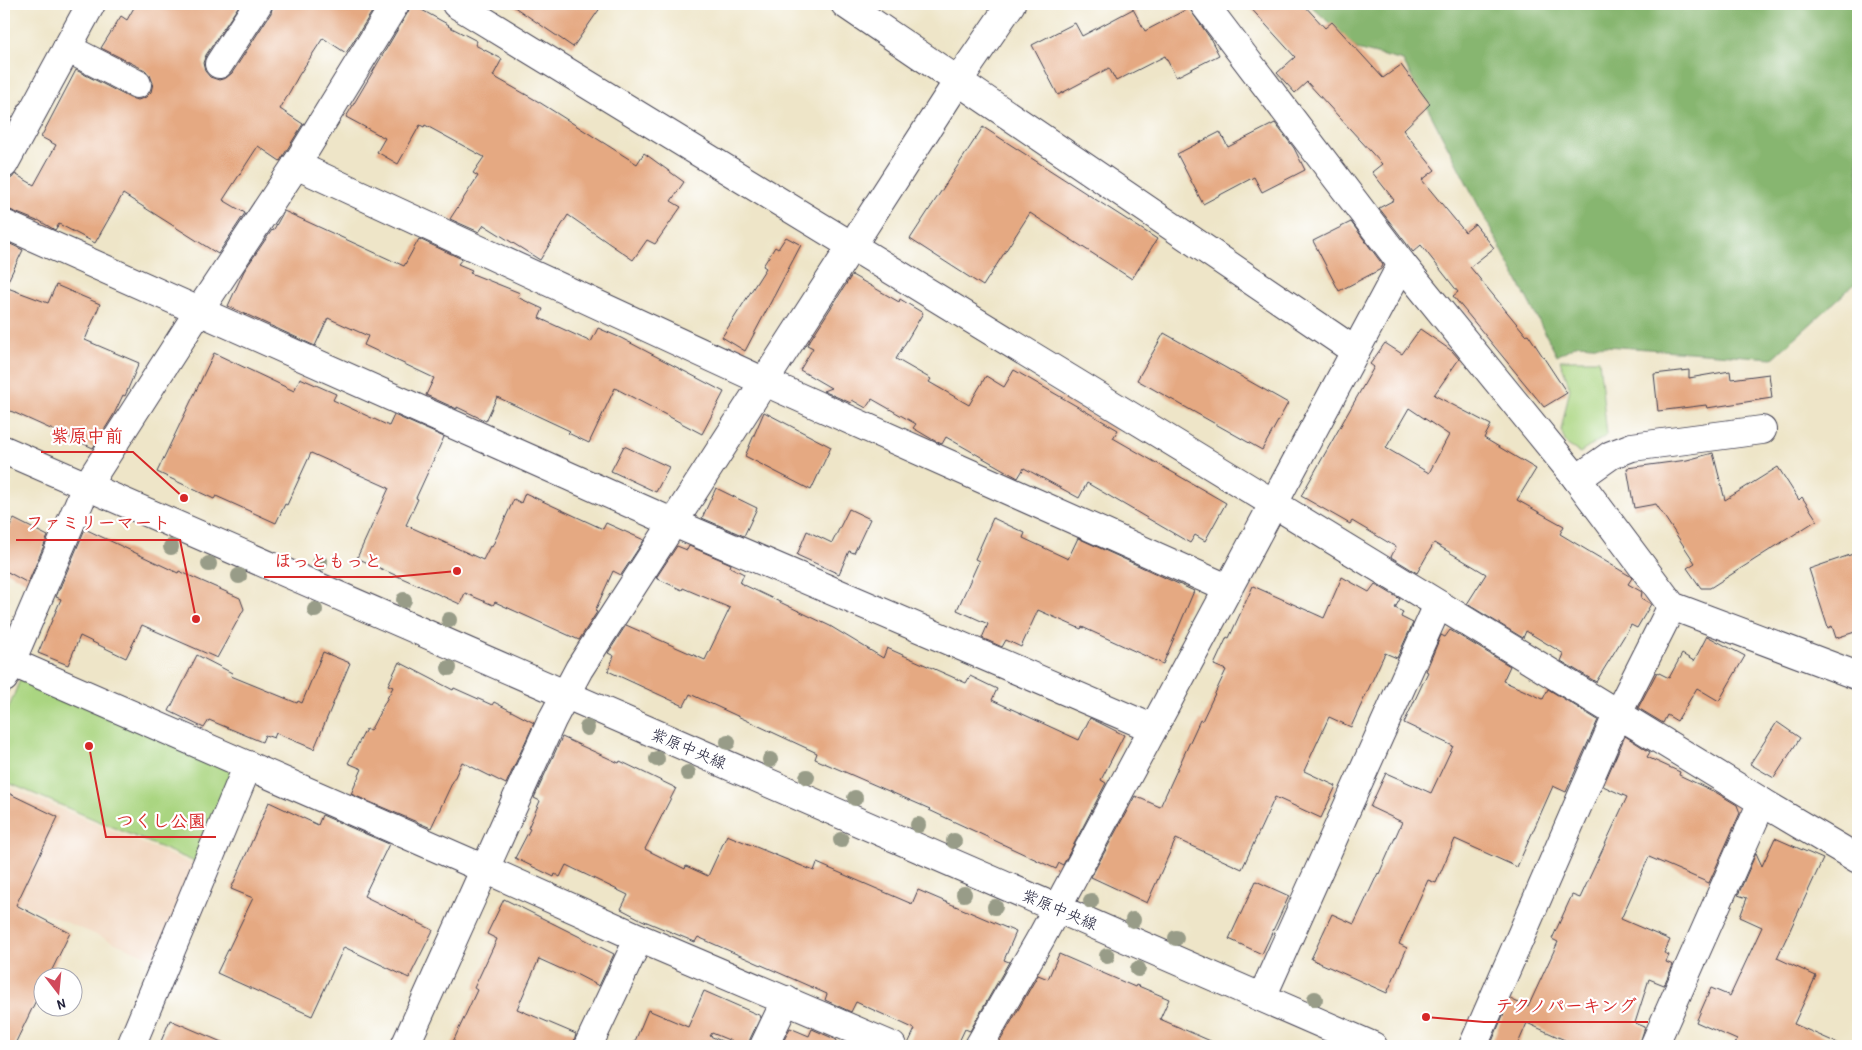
<svg xmlns="http://www.w3.org/2000/svg" width="1862" height="1050" viewBox="0 0 1862 1050" font-family="'Patrick Hand','Klee One',sans-serif">
  <rect width="100%" height="100%" fill="#fff"/>
  <filter id="ink" filterUnits="userSpaceOnUse"><feTurbulence type="fractalNoise" baseFrequency=".02" numOctaves="2"/><feDisplacementMap in="SourceGraphic" scale="10" xChannelSelector="R" yChannelSelector="G"/><feConvolveMatrix kernelMatrix="1 2 1 2 8 2 1 2 1" color-interpolation-filters="sRGB"/></filter>
  <filter id="wash" filterUnits="userSpaceOnUse"><feTurbulence type="fractalNoise" baseFrequency=".0096" numOctaves="4" result="noise"/><feDisplacementMap in="SourceGraphic" scale="20" xChannelSelector="R" yChannelSelector="G"/><feGaussianBlur stdDeviation="1.12" result="paint"/><feColorMatrix in="noise" values="0 0 0 0 0 0 0 0 0 0 0 0 0 0 0 0 0 1.4 0 .05"/><feComposite in="paint" operator="in"/></filter>
  <g filter="url(#wash)">
    <rect width="100%" height="100%" fill="#eee5c8"/>
    <polygon fill="#f1d5bd" points="4,785 196,866 156,960 4,896"/>
    <g fill="#aad581" stroke="#667c5e">
      <polygon points="1560,360 1599,360 1607,435 1580,453 1566,444 1561,430 1570,388"/>
      <polygon points="21,677 232,772 195,862 4,781 4,720"/>
    </g>
    <polygon fill="#87b66f" stroke="#546c55" points="1309,4 1858,4 1858,281 1773,358 1578,344 1557,356 1403,61 1357,49"/>
    <g id="blocks">
      <g fill="#e5a982" fill-rule="evenodd">
        <polygon points="136,4 240,4 206,55 203,63 205,71 210,77 219,80 226,78 232,73 271,13 273,4 377,4 346,53 323,38 299,75 280,109 303,124 280,161 258,146 223,200 245,213 218,254 123,194 95,243 59,224 55,230 38,220 37,221 10,210 4,209 4,180 12,178 15,174 34,185 56,145 41,137 76,70 130,98 138,100 146,97 151,92 153,83 150,75 145,70 101,48 121,16 127,20"/>
        <polygon points="411,4 449,25 448,26 477,41 475,45 502,59 493,76 539,102 637,164 644,153 684,182 671,201 681,207 655,244 647,240 633,260 568,215 540,260 484,225 479,232 450,219 478,176 473,173 484,157 425,125 424,127 420,125 398,164 377,152 385,138 346,117 408,12"/>
        <polygon points="510,4 603,4 573,47"/>
        <polygon points="1247,4 1303,4 1325,28 1332,22 1383,78 1401,65 1430,104 1403,130 1435,170 1422,180 1465,232 1475,224 1494,248 1470,267 1526,335 1528,334 1567,393 1544,407 1453,296 1458,292 1421,245 1413,252 1379,208 1394,200 1372,172 1382,164 1307,82 1295,93 1277,73 1295,57"/>
        <polygon points="1189,8 1210,38 1219,55 1176,77 1165,56 1116,81 1109,68 1058,95 1032,45 1075,23 1082,36 1133,9 1145,31"/>
        <polygon points="1275,123 1294,148 1305,170 1262,192 1254,177 1203,204 1177,154 1220,132 1228,147"/>
        <polygon points="983,127 1157,239 1132,279 1030,213 983,286 910,239"/>
        <polygon points="284,211 404,266 419,239 462,259 458,264 472,270 470,273 520,293 517,297 543,309 539,318 591,342 598,328 621,338 724,392 702,434 615,388 589,443 568,433 570,431 497,397 486,421 457,407 457,409 426,395 434,378 364,345 368,336 328,318 315,346 228,306 244,271 272,230 273,231"/>
        <polygon points="1351,222 1383,265 1381,269 1339,291 1313,241"/>
        <polygon points="786,237 801,245 745,351 722,337 766,268 763,266 775,247 778,249"/>
        <polygon points="4,241 23,250 5,287 48,303 56,285 100,304 85,340 139,363 125,396 123,395 114,414 93,448 4,408"/>
        <polygon points="852,275 899,302 900,299 923,313 896,359 931,379 929,382 969,405 986,376 1004,387 1014,370 1118,430 1113,438 1226,503 1205,541 1195,535 1190,543 1087,483 1079,498 1024,468 1018,478 946,437 942,444 935,441 913,428 916,424 872,399 866,408 852,400 851,403 823,391 831,388 800,370 813,348 807,345"/>
        <path d="M1420,329L1452,351L1459,359L1434,395L1491,425L1484,438L1536,469L1517,500L1564,526L1560,534L1630,576L1632,578L1628,584L1642,592L1641,598L1651,604L1637,628L1631,625L1596,682L1561,661L1564,654L1526,631L1523,638L1467,604L1486,574L1434,543L1417,573L1391,557L1396,547L1352,521L1350,524L1301,496L1374,367L1370,364L1385,343L1402,354ZM1409,408L1449,435L1429,473L1386,448Z"/>
        <polygon points="1164,333 1288,403 1262,450 1137,380"/>
        <polygon points="214,353 294,391 300,378 336,394 333,400 389,426 394,415 444,437 416,498 418,499 406,525 483,560 490,546 492,547 514,499 521,503 525,493 603,529 606,523 644,540 621,575 613,571 595,611 597,612 579,640 495,602 493,605 465,593 460,604 357,558 389,488 311,453 287,505 285,504 276,523 216,496 214,499 157,472"/>
        <polygon points="1689,370 1689,378 1730,371 1731,379 1769,374 1772,398 1707,408 1706,405 1658,411 1654,374"/>
        <polygon points="764,412 831,447 811,490 745,456"/>
        <polygon points="624,446 669,467 656,492 611,471"/>
        <polygon points="1713,453 1725,500 1778,467 1799,500 1802,497 1817,520 1710,588 1701,588 1687,568 1695,563 1656,504 1634,508 1627,468 1687,460"/>
        <polygon points="716,488 757,508 744,536 702,518"/>
        <polygon points="849,509 870,519 854,553 849,551 839,574 797,555 807,531 832,543"/>
        <polygon points="993,518 1025,533 1023,538 1068,559 1078,538 1194,591 1163,664 1082,627 1081,629 1038,610 1021,647 1006,640 1002,647 982,638 988,624 957,610 979,561 975,559"/>
        <polygon points="14,519 48,536 28,583 4,570 4,538"/>
        <polygon points="85,529 178,573 179,571 240,598 244,609 217,658 142,625 126,658 80,636 68,665 38,653 61,599 56,597"/>
        <polygon points="677,546 687,550 689,546 731,564 730,567 744,574 740,583 830,626 883,658 887,648 966,683 970,676 997,689 992,700 1079,740 1090,718 1124,735 1101,780 1106,783 1063,865 1059,863 1056,869 1028,856 929,810 930,809 815,759 817,753 690,694 684,706 608,671 614,656 608,653 626,625 705,660 730,608 683,588 682,590 656,578"/>
        <polygon points="1853,554 1858,569 1858,631 1836,638 1832,626 1828,628 1809,569"/>
        <polygon points="1342,577 1369,592 1375,584 1400,599 1395,608 1403,612 1401,617 1413,623 1397,658 1385,653 1351,727 1329,717 1304,771 1336,786 1321,818 1275,797 1242,869 1176,839 1147,903 1091,877 1135,796 1160,807 1200,720 1202,721 1226,670 1214,665 1227,637 1229,638 1253,586 1324,618"/>
        <polygon points="1450,630 1510,666 1503,681 1543,699 1548,689 1598,720 1566,792 1553,786 1517,867 1455,839 1436,883 1428,880 1399,944 1407,948 1387,993 1311,959 1332,914 1354,924 1378,873 1379,874 1402,822 1370,807 1386,773 1431,793 1453,746 1404,723 1428,672 1426,671 1441,635 1445,637"/>
        <polygon points="1707,636 1745,656 1719,701 1697,688 1677,721 1667,715 1663,723 1638,708 1657,672 1669,678 1682,654 1694,661"/>
        <polygon points="323,652 350,663 314,749 276,733 274,738 265,735 262,742 209,720 204,728 169,711 197,655 232,673 231,676 297,703 298,701 302,703"/>
        <polygon points="399,662 453,690 454,688 492,705 494,702 534,723 506,784 462,762 431,828 351,794 362,769 348,763 366,729 370,731 393,687 388,685"/>
        <polygon points="1777,722 1800,738 1774,778 1750,764"/>
        <polygon points="1625,736 1650,752 1647,757 1680,772 1679,775 1717,793 1737,805 1740,813 1709,883 1649,857 1621,919 1670,940 1664,953 1669,955 1666,962 1673,965 1664,985 1649,979 1635,1023 1645,1027 1639,1046 1578,1046 1527,1023 1517,1046 1490,1046 1510,999 1528,1007 1558,942 1552,939 1572,895 1580,898 1627,797 1603,786"/>
        <polygon points="562,737 619,763 620,761 676,788 645,849 685,869 686,866 708,876 727,835 814,871 817,863 912,904 918,890 1016,932 1004,960 1009,962 970,1031 965,1029 957,1046 907,1046 915,1029 856,1002 851,1012 825,1000 827,994 698,937 695,942 642,920 621,909 628,895 566,865 560,877 555,874 554,877 515,858 530,829 528,828 540,801 534,798"/>
        <polygon points="4,791 58,817 16,905 70,933 48,978 42,978 42,988 14,1046 4,1046"/>
        <polygon points="269,802 318,825 322,815 389,844 364,896 433,930 409,978 344,947 312,1016 217,973 253,898 231,889"/>
        <polygon points="1775,838 1823,859 1777,958 1816,976 1794,1024 1844,1046 1734,1046 1737,1040 1696,1022 1711,988 1730,996 1762,927 1740,917 1747,898 1738,895 1756,853 1762,866"/>
        <polygon points="1256,881 1289,896 1262,954 1229,939"/>
        <polygon points="504,899 614,954 599,986 570,971 570,973 539,959 517,1009 576,1034 573,1046 451,1046 477,990 474,988 497,939 487,934"/>
        <polygon points="1059,954 1135,987 1136,985 1169,999 1160,1019 1222,1046 1007,1046 999,1043 1038,975 1048,979"/>
        <polygon points="704,991 761,1016 750,1039 749,1046 743,1046 712,1033 710,1036 733,1046 633,1046 648,1010 688,1027"/>
        <polygon points="170,1020 231,1046 159,1046"/>
        <polygon points="790,1028 809,1036 812,1029 837,1040 834,1046 781,1046"/>
      </g>
    </g>
  </g>
  <g filter="url(#ink)">
    <use href="#blocks" fill-opacity="0" stroke="#413f50" stroke-width="1"/>
    <g fill="none" stroke-linecap="round" stroke-linejoin="round">
      <g stroke="#413f50" stroke-width="30">
        <g id="street">
          <polyline points="456,4 1762,802 1858,859"/>
          <polyline points="845,4 1355,351"/>
          <polyline points="1204,4 1402,264 1577,479 1672,606 1858,676"/>
          <polyline points="67,48 137,84"/>
          <polyline points="219,64 258,4"/>
          <polyline points="4,164 91,4"/>
          <polyline points="296,165 765,382 1227,588"/>
          <polyline points="4,224 674,523 1152,728"/>
          <polyline points="1577,479 1611,455 1632,447 1762,430"/>
          <polyline points="4,659 485,869 639,938 892,1046"/>
          <polyline points="4,678 86,487 199,311 296,165 395,4"/>
          <polyline points="1262,997 1438,605"/>
          <polyline points="131,1046 248,765"/>
          <polyline points="405,1046 552,720 579,669 958,81 1011,4"/>
          <polyline points="588,1046 639,938"/>
          <polyline points="764,1046 786,1000"/>
          <polyline points="979,1046 1042,936 1402,264"/>
          <polyline points="1473,1046 1618,713 1672,606"/>
          <polyline points="1654,1046 1762,802"/>
        </g>
      </g>
      <g stroke="#413f50" stroke-width="30">
        <polyline id="secondary" points="4,450 1373,1046"/>
      </g>
      <use href="#street" stroke="#fff" stroke-width="28"/>
      <use href="#secondary" stroke="#fff" stroke-width="28"/>
    </g>
    <g fill="#989c88">
      <circle cx="171" cy="547" r="8"/>
      <circle cx="320" cy="563" r="8"/>
      <circle cx="209" cy="564" r="8"/>
      <circle cx="239" cy="576" r="8"/>
      <circle cx="404" cy="600" r="8"/>
      <circle cx="315" cy="610" r="8"/>
      <circle cx="449" cy="620" r="8"/>
      <circle cx="449" cy="668" r="8"/>
      <circle cx="587" cy="728" r="8"/>
      <circle cx="728" cy="742" r="8"/>
      <circle cx="657" cy="759" r="8"/>
      <circle cx="770" cy="760" r="8"/>
      <circle cx="688" cy="773" r="8"/>
      <circle cx="807" cy="777" r="8"/>
      <circle cx="855" cy="798" r="8"/>
      <circle cx="918" cy="825" r="8"/>
      <circle cx="841" cy="840" r="8"/>
      <circle cx="954" cy="841" r="8"/>
      <circle cx="964" cy="894" r="8"/>
      <circle cx="1091" cy="901" r="8"/>
      <circle cx="995" cy="907" r="8"/>
      <circle cx="1133" cy="920" r="8"/>
      <circle cx="1176" cy="938" r="8"/>
      <circle cx="1107" cy="956" r="8"/>
      <circle cx="1138" cy="969" r="8"/>
      <circle cx="1315" cy="999" r="8"/>
    </g>
  </g>
  <g text-anchor="middle" stroke-width="4.5" stroke-linejoin="round" paint-order="stroke">
    <g font-size="16" fill="#22223b" stroke="#fff">
      <text transform="translate(689 748) rotate(23)" y="6">紫原中央線</text>
      <text transform="translate(1060 909) rotate(23)" y="6">紫原中央線</text>
    </g>
  </g>
  <path fill="none" stroke="#d62828" stroke-width="2" d="M184 498L133 452H41M196 619L180 540H16M457 571L392 577H264M89 746L106 837H216M1426 1017L1484 1022H1648"/>
  <g fill="#d62828" stroke="#fff" stroke-width="2">
    <circle cx="184" cy="498" r="5"/>
    <circle cx="196" cy="619" r="5"/>
    <circle cx="457" cy="571" r="5"/>
    <circle cx="89" cy="746" r="5"/>
    <circle cx="1426" cy="1017" r="5"/>
  </g>
  <g font-size="18" text-anchor="middle" font-weight="bold" fill="#d62828" stroke="#fff" stroke-width="4.5" stroke-linejoin="round" paint-order="stroke">
    <text x="87" y="442">紫原中前</text>
    <text x="98" y="529">ファミリーマート</text>
    <text x="328" y="567">ほっともっと</text>
    <text x="161" y="827">つくし公園</text>
    <text x="1566" y="1012">テクノパーキング</text>
  </g>
  <rect width="1862" height="1050" fill="none" stroke="#fff" stroke-width="20"/>
  <g transform="translate(58 992) rotate(164)"><circle r="24" fill="#ffffff" stroke="#a7a7b1"/>
  <path d="M0-4L9 19L0 12L-9 19Z" fill="#d1495b"/>
  <text y="-8" font-size="14" font-weight="bold" text-anchor="middle" fill="#22223b">N</text>
  </g>
</svg>
